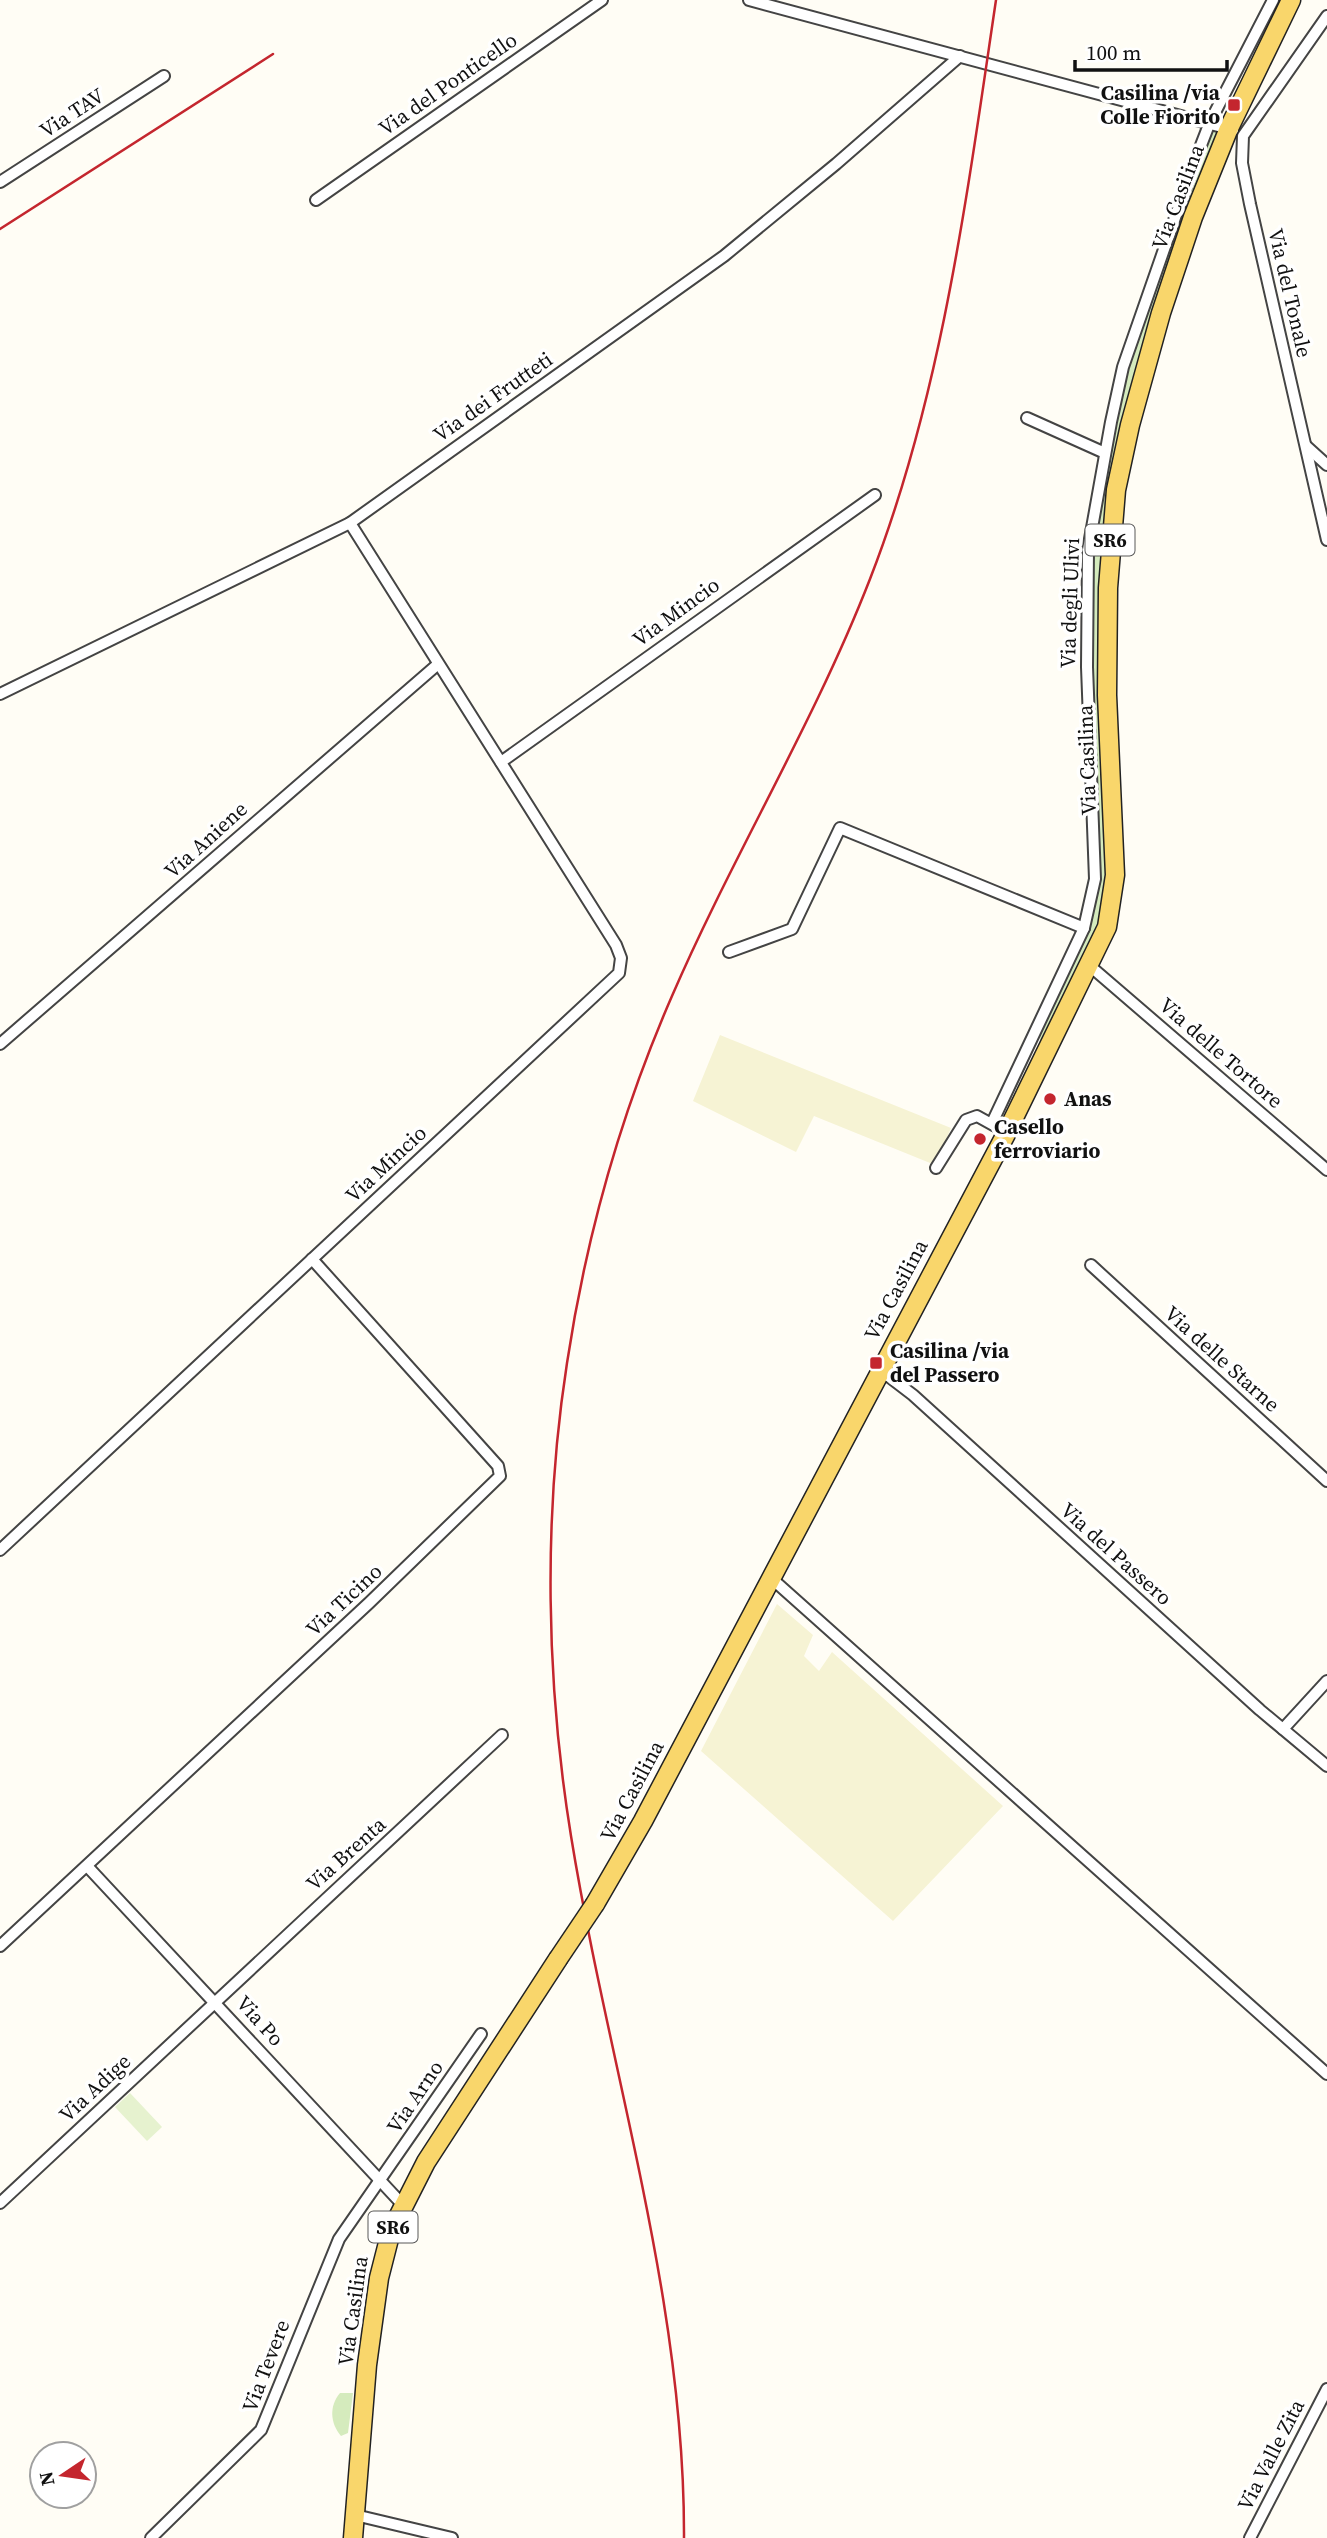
<svg xmlns="http://www.w3.org/2000/svg" width="1327" height="2538" viewBox="0 0 1327 2538" font-family="'Source Serif 4',serif">
  <rect width="100%" height="100%" fill="#fffdf5"/>
  <g fill="#f6f3d4">
    <polygon points="720,1035 951,1128 935,1165 814,1116 796,1152 693,1101"/>
    <polygon points="777,1604 813,1635 804,1656 819,1671 832,1652 1003,1806 893,1921 701,1751"/>
  </g>
  <g fill="#d5ebbd">
    <polygon points="1211,130 1218,133 1108,506 1100,580 1101,765 1107,871 1104,913 1040,1053 1040,1029 1094,903 1091,555 1121,388"/>
    <path d="M340,2393H353L348,2433L341,2436C330,2423 329,2406 340,2393Z"/>
  </g>
  <polygon fill="#e6f2cf" points="130,2093 162,2127 147,2141 115,2107"/>
  <g fill="none" stroke-linecap="round" stroke-linejoin="round">
    <g stroke="#444" stroke-width="14">
      <g id="street">
        <polyline points="749,0 1233,130"/>
        <polyline points="1327,16 1243,136 1242,163 1250,204 1327,540"/>
        <polyline points="0,182 164,76"/>
        <polyline points="316,200 602,0"/>
        <polyline points="1027,418 1105,453"/>
        <polyline points="1306,446 1327,465"/>
        <polyline points="0,694 350,523 724,256 836,164 960,56"/>
        <polyline points="501,762 875,495"/>
        <polyline points="729,952 792,929 840,828 1084,928"/>
        <polyline points="1090,966 1327,1170"/>
        <polyline points="0,1044 437,665"/>
        <polyline points="992,1123 1084,928 1095,879 1087,667 1088,550 1111,422 1123,367 1193,166 1210,122 1273,0"/>
        <polyline points="936,1168 966,1120 977,1116 995,1126"/>
        <polyline points="1091,1265 1327,1481"/>
        <polyline points="879,1369 913,1395 1260,1710 1327,1766"/>
        <polyline points="0,1550 619,973 621,958 616,945 350,523"/>
        <polyline points="770,1577 1327,2074"/>
        <polyline points="1283,1729 1327,1681"/>
        <polyline points="87,1866 402,2204"/>
        <polyline points="0,1946 369,1603 500,1476 498,1466 312,1259"/>
        <polyline points="0,2203 502,1735"/>
        <polyline points="355,2515 452,2538"/>
        <polyline points="151,2538 261,2430 339,2239 481,2034"/>
        <polyline points="1250,2538 1327,2389"/>
      </g>
    </g>
    <g stroke="#222" stroke-width="21">
      <g id="primary">
        <polyline points="595,1904 643,1821 1006,1134 1107,927 1115,875 1107,695 1108,588 1116,490 1130,425 1161,313 1193,217 1229,128 1291,0"/>
        <polyline points="353,2538 367,2365 379,2278 391,2231 426,2162 558,1959"/>
      </g>
    </g>
    <use href="#street" stroke="#fff" stroke-width="10"/>
    <use href="#primary" stroke="#f9d66b" stroke-width="18"/>
    <g stroke="#c4262e" stroke-width="2.5">
      <polyline points="0,229 273,54"/>
      <path d="M684,2538C685,2299 609,2070 571,1836C546,1682 543,1517 567,1363C586,1237 621,1113 672,996C733,855 814,723 870,579C942,394 967,195 996,0"/>
    </g>
    <g stroke="#222" stroke-width="21" stroke-linecap="butt">
      <polyline id="primary-bridge" points="558,1959 595,1904"/>
    </g>
    <use href="#primary-bridge" stroke="#f9d66b" stroke-width="18"/>
  </g>
  <g fill="#c4262e" stroke="#fff" stroke-width="2.5">
    <rect x="1227" y="98" width="14" height="14" rx="3.5"/>
    <circle cx="1050" cy="1099" r="7"/>
    <circle cx="980" cy="1139" r="7"/>
    <rect x="869" y="1356" width="14" height="14" rx="3.5"/>
  </g>
  <g text-anchor="middle" stroke-width="7" stroke-linejoin="round" paint-order="stroke">
    <g fill="#fff" stroke="#585858" stroke-width="2">
      <rect x="1085.5" y="524.5" width="49" height="31" rx="5"/>
      <rect x="368.5" y="2211.5" width="49" height="31" rx="5"/>
    </g>
    <g font-size="19" font-weight="bold" fill="#111">
      <text x="1110" y="547">SR6</text>
      <text x="393" y="2234">SR6</text>
    </g>
    <g font-size="21" fill="#111" stroke="#fff">
      <text transform="translate(448 84) rotate(-35)" y="7">Via del Ponticello</text>
      <text transform="translate(72 113) rotate(-33)" y="7">Via TAV</text>
      <text transform="translate(1178 197) rotate(-69)" y="7">Via Casilina</text>
      <text transform="translate(1290 293) rotate(77)" y="7">Via del Tonale</text>
      <text transform="translate(493 397) rotate(-35)" y="7">Via dei Frutteti</text>
      <text transform="translate(1070 603) rotate(-88)" y="7">Via degli Ulivi</text>
      <text transform="translate(676 612) rotate(-36)" y="7">Via Mincio</text>
      <text transform="translate(1087 760) rotate(-92)" y="7">Via Casilina</text>
      <text transform="translate(206 840) rotate(-42)" y="7">Via Aniene</text>
      <text transform="translate(1221 1053) rotate(41)" y="7">Via delle Tortore</text>
      <text transform="translate(386 1164) rotate(-43)" y="7">Via Mincio</text>
      <text transform="translate(896 1290) rotate(-62)" y="7">Via Casilina</text>
      <text transform="translate(1222 1359) rotate(42)" y="7">Via delle Starne</text>
      <text transform="translate(1116 1554) rotate(42)" y="7">Via del Passero</text>
      <text transform="translate(344 1600) rotate(-43)" y="7">Via Ticino</text>
      <text transform="translate(632 1791) rotate(-62)" y="7">Via Casilina</text>
      <text transform="translate(346 1854) rotate(-42)" y="7">Via Brenta</text>
      <text transform="translate(260 2021) rotate(48)" y="7">Via Po</text>
      <text transform="translate(95 2088) rotate(-43)" y="7">Via Adige</text>
      <text transform="translate(415 2097) rotate(-56)" y="7">Via Arno</text>
      <text transform="translate(353 2311) rotate(-82)" y="7">Via Casilina</text>
      <text transform="translate(266 2366) rotate(-69)" y="7">Via Tevere</text>
      <text transform="translate(1271 2455) rotate(-63)" y="7">Via Valle Zita</text>
    </g>
    <g font-size="21" font-weight="bold" fill="#111" stroke="#fff" text-anchor="start">
      <text x="1220" y="100" text-anchor="end">Casilina /via<tspan x="1220" dy="24">Colle Fiorito</tspan></text>
      <text x="1064" y="1106">Anas</text>
      <text x="994" y="1134">Casello<tspan x="994" dy="24">ferroviario</tspan></text>
      <text x="890" y="1358">Casilina /via<tspan x="890" dy="24">del Passero</tspan></text>
    </g>
  </g>
  <g transform="translate(63 2475) rotate(257)"><circle r="33" fill="#ffffff" stroke="#a0a0a0" stroke-width="2"/>
  <path d="M0-5L12 26L0 18L-12 26Z" fill="#c4262e"/>
  <text y="-10" font-size="19" font-weight="bold" text-anchor="middle" fill="#111111">N</text>
  </g>
  <path d="M1075 60v10h152v-10" fill="none" stroke="#111111" stroke-width="3.5"/>
  <text x="1086" y="60" font-size="21" fill="#111111" stroke="#ffffff" stroke-width="5" paint-order="stroke">100 m</text>
</svg>
